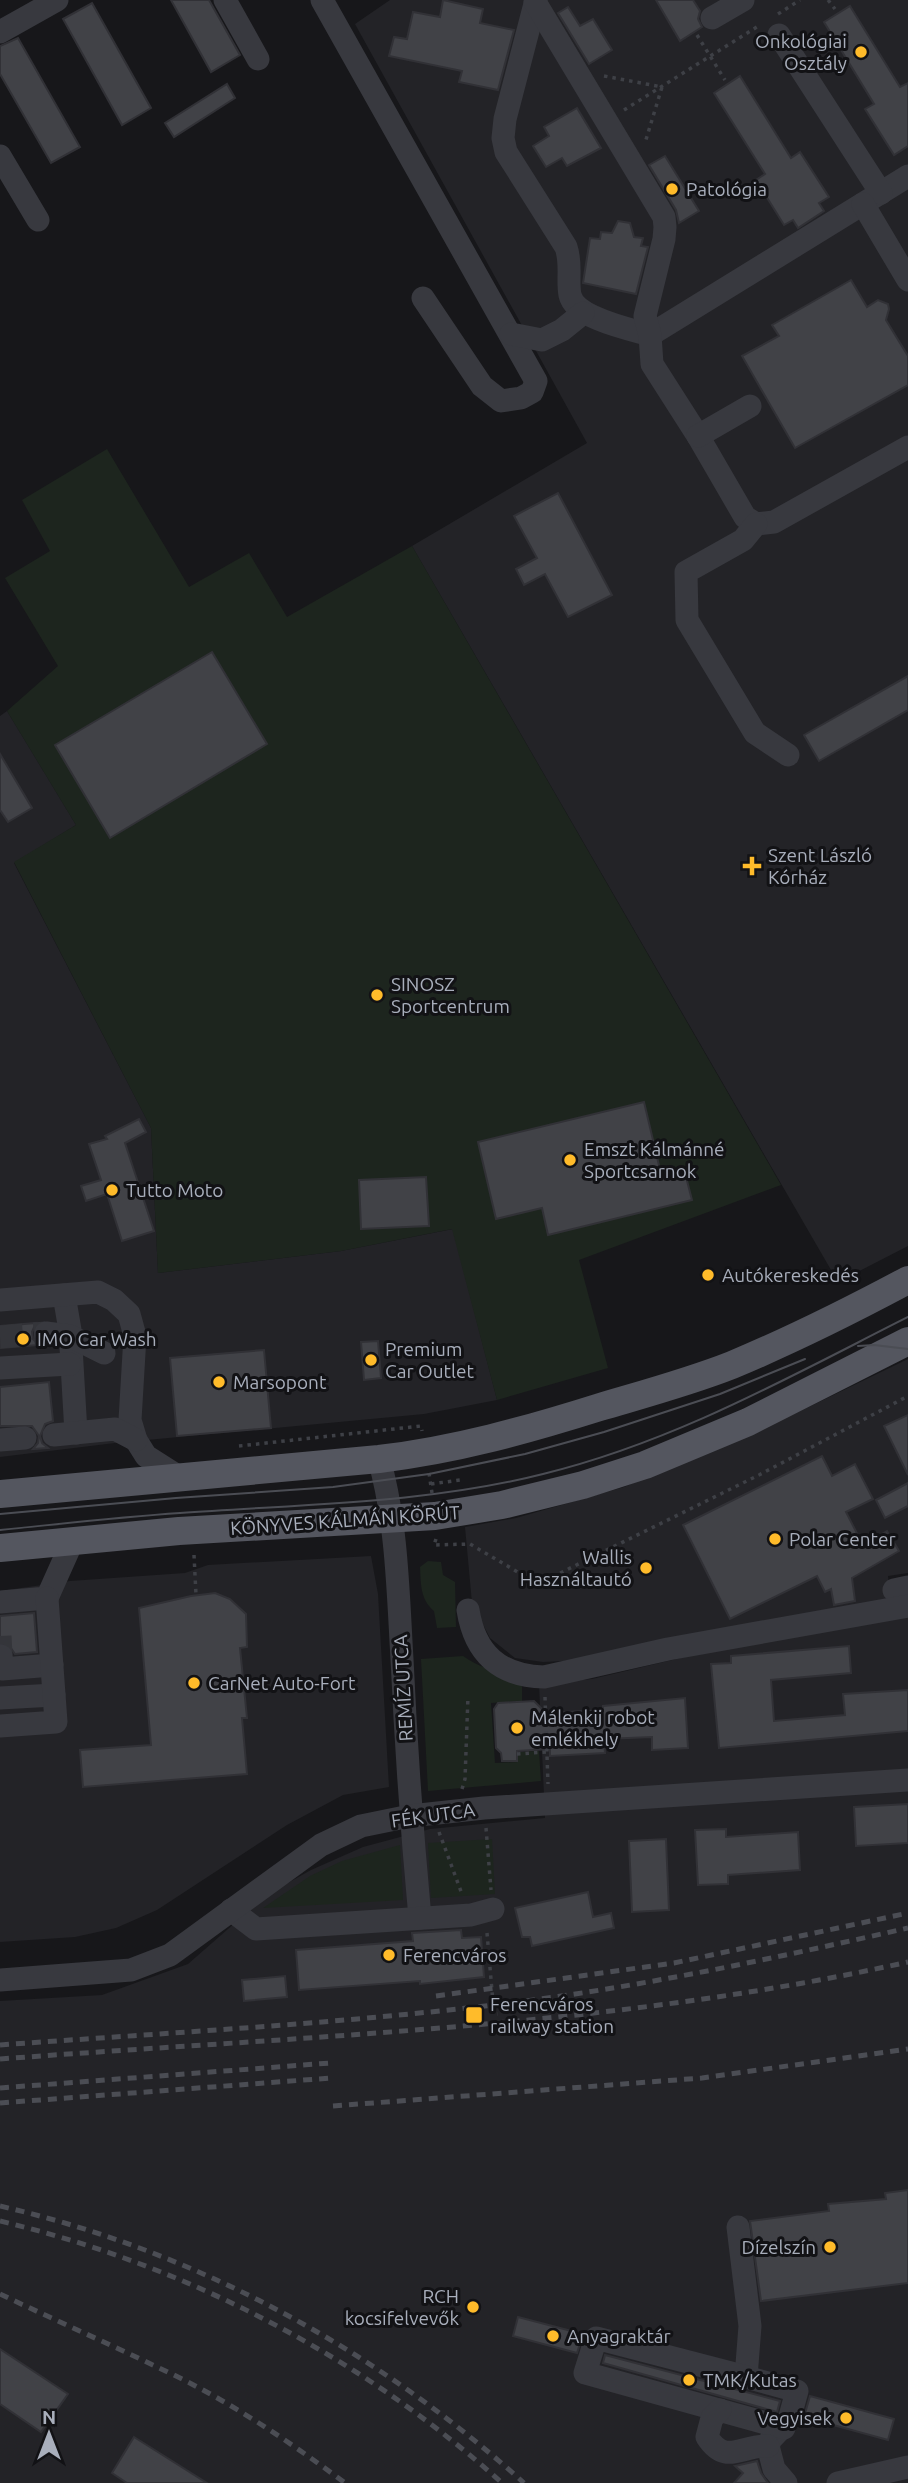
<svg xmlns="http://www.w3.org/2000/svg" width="908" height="2483" viewBox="0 0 908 2483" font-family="Ubuntu,sans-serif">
  <rect width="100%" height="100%" fill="#17171a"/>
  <g fill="#232327">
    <polygon points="390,0 908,0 908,1246 838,1282 412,546 587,443 355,24"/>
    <polygon points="7,711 76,825 14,863 151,1128 158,1273 341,1251 453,1229 497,1400 424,1414 115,1443 0,1457 0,716"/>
    <polygon points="908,1359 908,1573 888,1576 891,1599 585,1660 543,1662 515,1658 490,1638 472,1603 465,1527 516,1518 624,1487 794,1414"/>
    <polygon points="371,1556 378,1594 389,1787 343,1795 287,1825 157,1910 116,1928 75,1937 0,1942 0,1591 70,1581 185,1573 208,1565"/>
    <polygon points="908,1612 908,2483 0,2483 0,2001 102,1995 188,1964 268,1894 311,1870 363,1847 430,1829 545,1818 539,1684 592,1679 710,1651"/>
  </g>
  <g fill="#1d251e">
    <polygon points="107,449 189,587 249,553 287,617 412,546 781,1185 579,1260 608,1368 497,1400 452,1229 341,1251 158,1273 151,1128 14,862 76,825 7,711 58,666 5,578 50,551 22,500"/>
    <path d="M428,1561L441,1562L443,1575L455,1582L456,1627L437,1628L434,1611C420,1599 421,1584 420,1567Z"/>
    <path d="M463,1656C482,1669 500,1673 522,1677V1701L491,1703L495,1763L518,1762V1752L539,1751L541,1781L428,1791L421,1659Z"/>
    <polygon points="492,1839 495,1894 431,1898 428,1843"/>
    <polygon points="400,1845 403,1900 263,1908 310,1876 342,1861"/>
  </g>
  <g fill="#414247" stroke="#313136" stroke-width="2">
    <polygon points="171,0 209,0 240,55 211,72"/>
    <polygon points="443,0 483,9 480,23 514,30 498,90 459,82 462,71 389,56 394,37 407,39 413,12 440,17"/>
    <polygon points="656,0 693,0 700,11 698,19 702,27 680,41"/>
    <polygon points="92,3 151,108 122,125 63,19"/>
    <polygon points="850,6 900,87 908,83 908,146 894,155 865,109 874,104 824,22"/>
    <polygon points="568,7 580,26 593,19 612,50 589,64 558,13"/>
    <polygon points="18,38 80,147 51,163 0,74 0,46"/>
    <polygon points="740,76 791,158 800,152 829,197 819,203 824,211 798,228 793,220 784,225 756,180 765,174 714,93"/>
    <polygon points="227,84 235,98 174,137 165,123"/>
    <polygon points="577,108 601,148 567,166 562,158 546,167 533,146 549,136 544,127"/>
    <polygon points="665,156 699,211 679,223 676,210 649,165"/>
    <polygon points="618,221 630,223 634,237 643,238 641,246 648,247 636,294 583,283 590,238 600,239 601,232 612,233"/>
    <polygon points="851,280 867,307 878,300 888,304 889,309 886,320 908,356 908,385 795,448 742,356 779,336 772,325"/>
    <polygon points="558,493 612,595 568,617 545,574 524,585 516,569 537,558 514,516"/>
    <polygon points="212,652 267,744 110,838 55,745"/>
    <polygon points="908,676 908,710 819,761 804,735"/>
    <polygon points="0,754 32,808 8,822 0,810"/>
    <polygon points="644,1102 662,1178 685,1173 692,1200 548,1235 542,1208 496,1219 478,1142"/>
    <polygon points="139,1119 146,1132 125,1143 154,1231 122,1241 107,1194 86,1201 81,1186 101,1180 89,1144 107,1139 105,1136"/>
    <polygon points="426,1177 429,1226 361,1229 359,1180"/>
    <polygon points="36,1323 32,1332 33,1339 39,1345 0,1348 0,1326"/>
    <polygon points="378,1341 381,1378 364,1380 361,1342"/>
    <polygon points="264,1350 271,1428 177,1436 170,1358"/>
    <polygon points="49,1382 53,1421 45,1424 40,1436 42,1443 48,1448 33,1449 38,1443 39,1436 32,1426 0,1426 0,1387"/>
    <polygon points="908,1415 908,1475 884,1426"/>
    <polygon points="822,1456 832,1476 855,1464 873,1499 846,1512 863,1545 887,1531 899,1551 852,1578 855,1601 834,1605 831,1589 825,1592 817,1576 730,1619 683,1525"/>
    <polygon points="908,1483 908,1506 885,1518 876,1500"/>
    <polygon points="215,1593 230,1599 246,1614 247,1647 240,1648 247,1718 242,1718 247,1774 83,1787 80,1750 151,1745 139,1608 191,1596"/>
    <polygon points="34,1613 37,1652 15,1654 8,1644 0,1642 0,1616"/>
    <polygon points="849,1646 851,1673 771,1680 774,1721 845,1715 843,1694 908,1690 908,1731 719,1748 711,1664 731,1663 731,1656"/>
    <polygon points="685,1698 688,1748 652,1750 652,1737 604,1739 605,1753 550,1756 550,1749 517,1751 517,1761 502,1761 501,1753 496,1748 494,1709 498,1703 534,1701 546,1713 603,1710 603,1706"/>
    <polygon points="908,1804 908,1843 856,1846 854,1807"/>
    <polygon points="726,1829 726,1837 798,1832 800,1870 728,1875 728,1884 698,1885 695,1830"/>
    <polygon points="666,1839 669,1910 632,1912 629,1841"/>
    <polygon points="588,1892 593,1917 611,1913 614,1928 532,1946 530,1937 522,1937 515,1908"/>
    <polygon points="461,1930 462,1938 481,1937 484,1977 420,1984 420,1981 299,1990 296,1950 413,1941 412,1933"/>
    <polygon points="285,1976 287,1997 244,2001 242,1980"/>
    <polygon points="908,2190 908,2283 761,2301 750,2221 829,2211 828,2204 886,2199 885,2193"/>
    <polygon points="518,2317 583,2334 577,2353 513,2336"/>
    <polygon points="0,2349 68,2394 41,2432 0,2404"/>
    <polygon points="605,2355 780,2401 777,2412 603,2363"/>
    <polygon points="810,2396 894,2419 888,2440 804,2417"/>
    <polygon points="134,2437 207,2483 127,2483 112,2473"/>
    <polygon points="757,2461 761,2473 768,2483 734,2483 743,2473 735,2466"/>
  </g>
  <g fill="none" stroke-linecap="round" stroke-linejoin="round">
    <g stroke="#34353a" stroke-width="23" stroke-dasharray="23 11" stroke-linecap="butt">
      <polyline points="0,1337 46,1333"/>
      <polyline points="0,1636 1,1656"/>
    </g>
    <g stroke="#3e4046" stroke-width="3.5" stroke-dasharray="3.5 5" stroke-linecap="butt">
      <polyline points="828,0 835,9"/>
      <polyline points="778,14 800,0"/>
      <polyline points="697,35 725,80"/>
      <polyline points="604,76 662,87 645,143"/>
      <polyline points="624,110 760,25"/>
      <polyline points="239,1446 421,1426 422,1431"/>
      <polyline points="429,1473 432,1493"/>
      <polyline points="431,1484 460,1480"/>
      <polyline points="436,1539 434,1545 470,1544 533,1581 544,1581 759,1475 908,1396"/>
      <polyline points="194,1555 196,1595"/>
      <polyline points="545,1697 548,1784"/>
      <polyline points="517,1754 546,1752"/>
      <polyline points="462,1789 465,1779 468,1696"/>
      <polyline points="486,1828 491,1890"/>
      <polyline points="439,1832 462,1894"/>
      <polyline points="487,1933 494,2014 498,2014"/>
    </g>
    <g stroke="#38393f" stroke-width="23">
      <polyline points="225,0 258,59"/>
      <polyline points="322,0 536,381 532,392 521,398 501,401 482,386 423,298"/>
      <path d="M536,0L505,119L503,138L506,152L566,247C572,264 567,279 570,295C575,318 629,329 650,335L908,176"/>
      <polyline points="535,2 664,217 665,227 664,239 645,316 650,335 652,364 698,436 745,517 756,524 774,522 908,447"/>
      <polyline points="712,18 743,0"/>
      <polyline points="0,32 57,0"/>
      <polyline points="779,35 881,193"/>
      <polyline points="0,156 38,220"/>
      <polyline points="863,204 908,280"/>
      <polyline points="511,334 542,340 562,330 583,313"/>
      <polyline points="698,436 750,406"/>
      <polyline points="756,524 743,540 686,572 687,620 755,733 788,755"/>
      <polyline points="64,1295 70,1330 76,1433"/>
      <polyline points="0,1300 98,1292 114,1300 129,1314 135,1336 130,1420 136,1440 146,1456 179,1477"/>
      <polyline points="46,1333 70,1336 104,1353"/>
      <polyline points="0,1368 70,1364"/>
      <polyline points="54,1435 115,1429 136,1440"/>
      <polyline points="0,1440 25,1438"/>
      <path d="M379,1459C397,1523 398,1592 402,1659C406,1746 412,1832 420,1918"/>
      <polyline points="894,1590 908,1587"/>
      <polyline points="0,1602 47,1598 73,1540"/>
      <path d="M468,1610C475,1654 500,1676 544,1677L668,1649L908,1606"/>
      <polyline points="1,1656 2,1669 52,1665"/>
      <polyline points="0,1698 54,1695"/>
      <polyline points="0,1726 56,1722 47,1598"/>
      <polyline points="231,1910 256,1929 471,1915 493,1909"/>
      <polyline points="0,1980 131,1970 170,1955 321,1845 361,1826 410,1816 484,1808 908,1780"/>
      <polyline points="738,2227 750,2326 746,2377 797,2391 789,2420 771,2439 768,2446 774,2469 786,2483"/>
      <polyline points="746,2377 596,2338 585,2373 784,2428"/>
      <path d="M720,2410L712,2418L707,2437C726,2466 741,2445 768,2446"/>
      <polyline points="838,2483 908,2467"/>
    </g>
    <g stroke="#54565f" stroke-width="28">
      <path d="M0,1494L379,1459C455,1450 527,1430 600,1407C644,1394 689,1382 732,1365C792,1340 850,1311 908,1280"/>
      <polyline points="0,1548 179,1531 435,1516 502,1505 583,1485 645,1465 748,1422 908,1341"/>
    </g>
    <g stroke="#4b4d54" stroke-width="2">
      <polyline points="858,1346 874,1345 908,1349"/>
      <polyline points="0,1514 176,1498 333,1487 429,1474 525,1454 604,1432 720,1394 805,1359"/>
      <path d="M0,1530C60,1524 120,1517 180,1513C301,1504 425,1504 543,1474C674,1442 789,1377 908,1317"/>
    </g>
    <g stroke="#4b4d54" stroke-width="5" stroke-dasharray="9 7" stroke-linecap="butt">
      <polyline points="436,1996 674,1963 908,1913"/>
      <path d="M0,2045C178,2032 357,2023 533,2000C660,1983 784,1956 908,1928"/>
      <path d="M0,2059C303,2036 611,2028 908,1962"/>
      <polyline points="0,2088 330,2063"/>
      <polyline points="0,2103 331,2078"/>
      <polyline points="333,2106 702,2078 908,2049"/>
      <path d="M0,2206C195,2251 376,2349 524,2483"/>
      <path d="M0,2221C185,2265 361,2356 502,2483"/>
      <path d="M0,2294C61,2323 123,2350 184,2380C241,2409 294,2445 345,2483"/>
    </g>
  </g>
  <g fill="#ffbb2a" stroke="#121215" stroke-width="2.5">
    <circle cx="861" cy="52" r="7"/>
    <circle cx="672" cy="189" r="7"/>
    <path d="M748.5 855.5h7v7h7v7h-7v7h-7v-7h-7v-7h7z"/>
    <circle cx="377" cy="995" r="7"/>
    <circle cx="570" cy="1160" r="7"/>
    <circle cx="112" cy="1190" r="7"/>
    <circle cx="708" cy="1275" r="7"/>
    <circle cx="23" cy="1339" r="7"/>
    <circle cx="371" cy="1360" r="7"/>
    <circle cx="219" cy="1382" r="7"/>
    <circle cx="775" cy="1539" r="7"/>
    <circle cx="646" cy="1568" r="7"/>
    <circle cx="194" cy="1683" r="7"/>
    <circle cx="517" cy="1728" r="7"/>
    <circle cx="389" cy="1955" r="7"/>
    <rect x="465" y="2006" width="18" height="18" rx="3.5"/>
    <circle cx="830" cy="2247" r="7"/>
    <circle cx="473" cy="2307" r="7"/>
    <circle cx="553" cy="2336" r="7"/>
    <circle cx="689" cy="2380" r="7"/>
    <circle cx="846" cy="2418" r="7"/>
  </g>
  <g text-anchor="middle" stroke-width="6" stroke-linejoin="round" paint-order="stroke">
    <g font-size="19" fill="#a8aebb" stroke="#121215" text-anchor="start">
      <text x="847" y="48" text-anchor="end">Onkológiai<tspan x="847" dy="22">Osztály</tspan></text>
      <text x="686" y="196">Patológia</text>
      <text x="768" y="862">Szent László<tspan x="768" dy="22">Kórház</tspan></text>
      <text x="391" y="991">SINOSZ<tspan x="391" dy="22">Sportcentrum</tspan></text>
      <text x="584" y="1156">Emszt Kálmánné<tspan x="584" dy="22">Sportcsarnok</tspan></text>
      <text x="126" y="1197">Tutto Moto</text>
      <text x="722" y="1282">Autókereskedés</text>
      <text x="37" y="1346">IMO Car Wash</text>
      <text x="385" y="1356">Premium<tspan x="385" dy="22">Car Outlet</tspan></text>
      <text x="233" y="1389">Marsopont</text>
      <text x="789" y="1546">Polar Center</text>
      <text x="632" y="1564" text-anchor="end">Wallis<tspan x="632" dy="22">Használtautó</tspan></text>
      <text x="208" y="1690">CarNet Auto-Fort</text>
      <text x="531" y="1724">Málenkij robot<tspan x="531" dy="22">emlékhely</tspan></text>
      <text x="403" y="1962">Ferencváros</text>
      <text x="490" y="2011">Ferencváros<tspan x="490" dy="22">railway station</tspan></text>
      <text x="816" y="2254" text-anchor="end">Dízelszín</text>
      <text x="459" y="2303" text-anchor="end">RCH<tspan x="459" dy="22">kocsifelvevők</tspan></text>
      <text x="567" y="2343">Anyagraktár</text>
      <text x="703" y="2387">TMK/Kutas</text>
      <text x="832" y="2425" text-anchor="end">Vegyisek</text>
    </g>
    <g font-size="19" fill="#a8aebb" stroke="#121215">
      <text transform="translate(345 1520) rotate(-4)" y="7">KÖNYVES KÁLMÁN KÖRÚT</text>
      <text transform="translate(403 1688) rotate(-93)" y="7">REMÍZ UTCA</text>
      <text transform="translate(433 1815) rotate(-8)" y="7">FÉK UTCA</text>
    </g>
  </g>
  <g transform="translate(49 2434)" stroke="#121215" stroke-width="5" paint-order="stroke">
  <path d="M0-5L12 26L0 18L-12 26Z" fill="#a8aebb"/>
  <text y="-10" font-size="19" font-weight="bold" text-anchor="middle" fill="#a8aebb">N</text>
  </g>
</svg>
